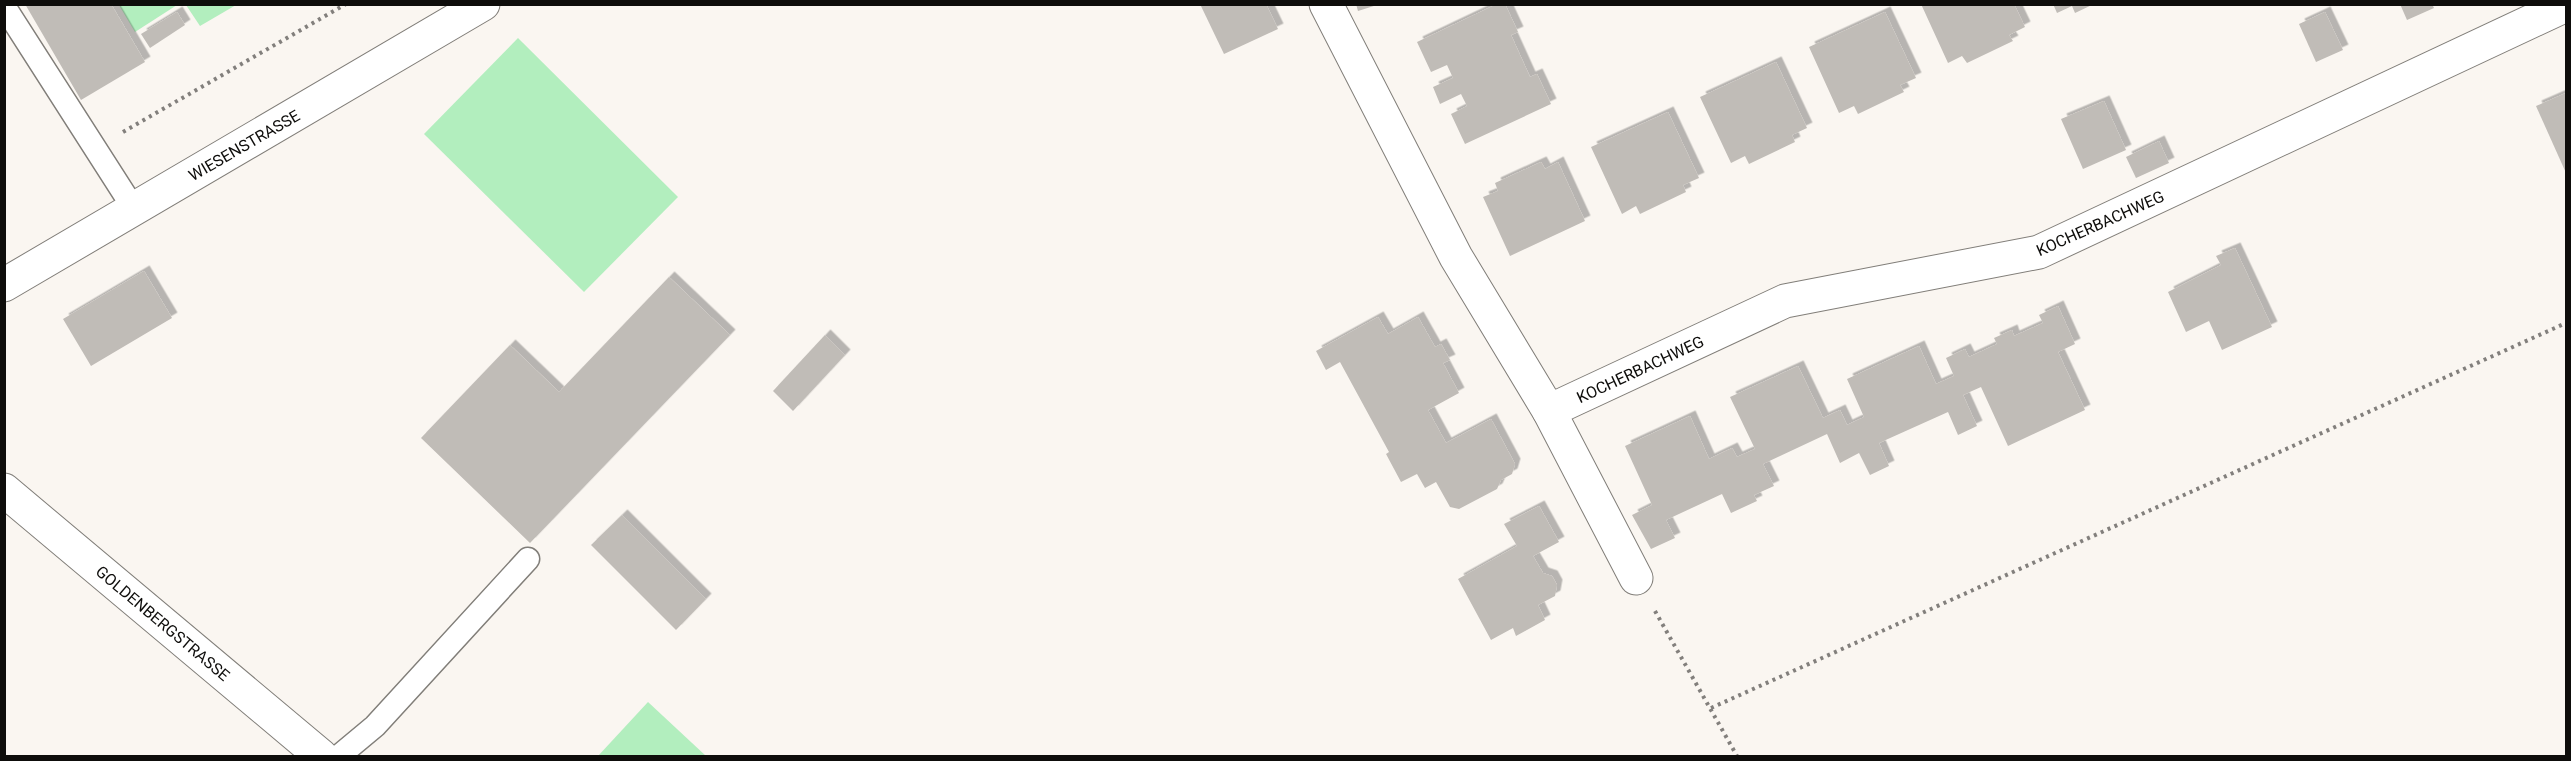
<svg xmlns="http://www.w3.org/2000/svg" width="2571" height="761" viewBox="0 0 2571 761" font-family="Roboto,sans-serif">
  <defs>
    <filter id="shadow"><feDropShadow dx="5.5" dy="-5.5" stdDeviation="0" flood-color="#0004"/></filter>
  </defs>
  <rect width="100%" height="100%" fill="#faf6f1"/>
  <g fill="#b2eebe">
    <polygon points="119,5 177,5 135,32"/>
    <polygon points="186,5 236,5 200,26"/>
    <polygon points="518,38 678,197 584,292 424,134"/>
    <polygon points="648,702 706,756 598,756"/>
  </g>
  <g fill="#c0bcb7" filter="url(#shadow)">
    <polygon points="25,4 111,4 145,62 81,100"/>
    <polygon points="1200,4 1266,4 1278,29 1224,54"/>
    <polygon points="1356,4 1377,4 1377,5 1358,11"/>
    <polygon points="1497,4 1505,4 1518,32 1511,35 1530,77 1537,74 1551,104 1465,144 1451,114 1467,106 1461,94 1440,104 1433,87 1453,78 1447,65 1431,72 1417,42"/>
    <polygon points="1921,4 2014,4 2025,27 2009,35 2013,41 1967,63 1962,56 1948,63"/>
    <polygon points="2053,4 2094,4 2075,13 2072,6 2057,13"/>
    <polygon points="2400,4 2432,4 2434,8 2407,20"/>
    <polygon points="177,12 185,25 150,48 141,34"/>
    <polygon points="1885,12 1916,78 1900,85 1904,92 1858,114 1854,106 1839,113 1809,47"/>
    <polygon points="2325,12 2343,50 2316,62 2299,24"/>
    <polygon points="1776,62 1807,128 1792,135 1795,142 1749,164 1745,156 1731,163 1700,97"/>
    <polygon points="2566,93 2566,173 2536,106"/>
    <polygon points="2104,101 2126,150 2083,169 2061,119"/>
    <polygon points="1668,112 1699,178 1683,185 1686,192 1640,214 1636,206 1622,214 1591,147"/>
    <polygon points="2159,141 2169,163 2136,178 2126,157"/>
    <polygon points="1541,162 1545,169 1558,162 1585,221 1510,256 1483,197 1498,191 1495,183"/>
    <polygon points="2235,248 2272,327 2222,350 2209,321 2186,332 2168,292 2221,265 2216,256"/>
    <polygon points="144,271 172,318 91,366 63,319"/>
    <polygon points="669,277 730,335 530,543 421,438 510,345 559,392"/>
    <polygon points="2058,306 2075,344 2058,352 2085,410 2008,446 1981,387 1963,395 1977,426 1958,435 1948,412 1879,443 1889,466 1870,475 1859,453 1840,463 1827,434 1763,464 1774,486 1754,495 1757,501 1731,513 1722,494 1666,520 1675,538 1651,549 1632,515 1652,505 1625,446 1690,416 1709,459 1732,448 1737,457 1755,449 1730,397 1798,366 1823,418 1840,410 1847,425 1864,417 1847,379 1919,346 1936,384 1954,376 1946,358 1965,349 1969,357 1997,344 1994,338 2012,330 2014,336 2043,323 2039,315"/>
    <polygon points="1378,317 1388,334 1418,317 1435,347 1441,344 1450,360 1443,363 1459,393 1428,410 1446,443 1491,419 1515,464 1512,474 1501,480 1497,489 1459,509 1450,507 1436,482 1425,488 1417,474 1401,482 1386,454 1389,452 1340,362 1326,370 1316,351"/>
    <polygon points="825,335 845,355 793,411 773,391"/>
    <polygon points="1539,506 1559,542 1533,556 1543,573 1552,576 1557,585 1555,596 1538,605 1545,620 1516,636 1513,628 1491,640 1458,579 1517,546 1504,524"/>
    <polygon points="622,515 706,599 676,630 591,545"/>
  </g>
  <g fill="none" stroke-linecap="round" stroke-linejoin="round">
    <g stroke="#817e79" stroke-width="25">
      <g id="service">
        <polyline points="4,6 134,209"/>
        <polyline points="339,756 375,726 528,559"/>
      </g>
    </g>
    <g stroke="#817e79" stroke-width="35">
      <g id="minor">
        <polyline points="1326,4 1456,257 1549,411 1785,301 2039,252 2566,5"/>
        <polyline points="4,285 483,4"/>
        <polyline points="1549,411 1636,578"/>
      </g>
    </g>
    <g stroke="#817e79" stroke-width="35">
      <polyline id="tertiary" points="4,490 321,756"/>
    </g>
    <g stroke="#827f7c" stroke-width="4" stroke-dasharray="3 4.5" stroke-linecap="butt">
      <polyline points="123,132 346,4"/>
      <polyline points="1655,611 1737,756"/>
      <polyline points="1711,708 2566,323"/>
    </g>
    <use href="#service" stroke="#fff" stroke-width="22"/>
    <use href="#minor" stroke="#fff" stroke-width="33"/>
    <use href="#tertiary" stroke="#fff" stroke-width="33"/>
  </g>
  <g text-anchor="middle" stroke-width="5" stroke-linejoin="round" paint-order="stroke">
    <g font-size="16" fill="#0e0d0b" stroke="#fff">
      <text transform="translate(244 145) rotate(-30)" y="6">WIESENSTRASSE</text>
      <text transform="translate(2100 223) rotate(-24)" y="6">KOCHERBACHWEG</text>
      <text transform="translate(1640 369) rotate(-25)" y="6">KOCHERBACHWEG</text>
      <text transform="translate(163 623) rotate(40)" y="6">GOLDENBERGSTRASSE</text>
    </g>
  </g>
  <rect width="2571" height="761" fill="none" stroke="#0e0d0b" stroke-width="12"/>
</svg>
